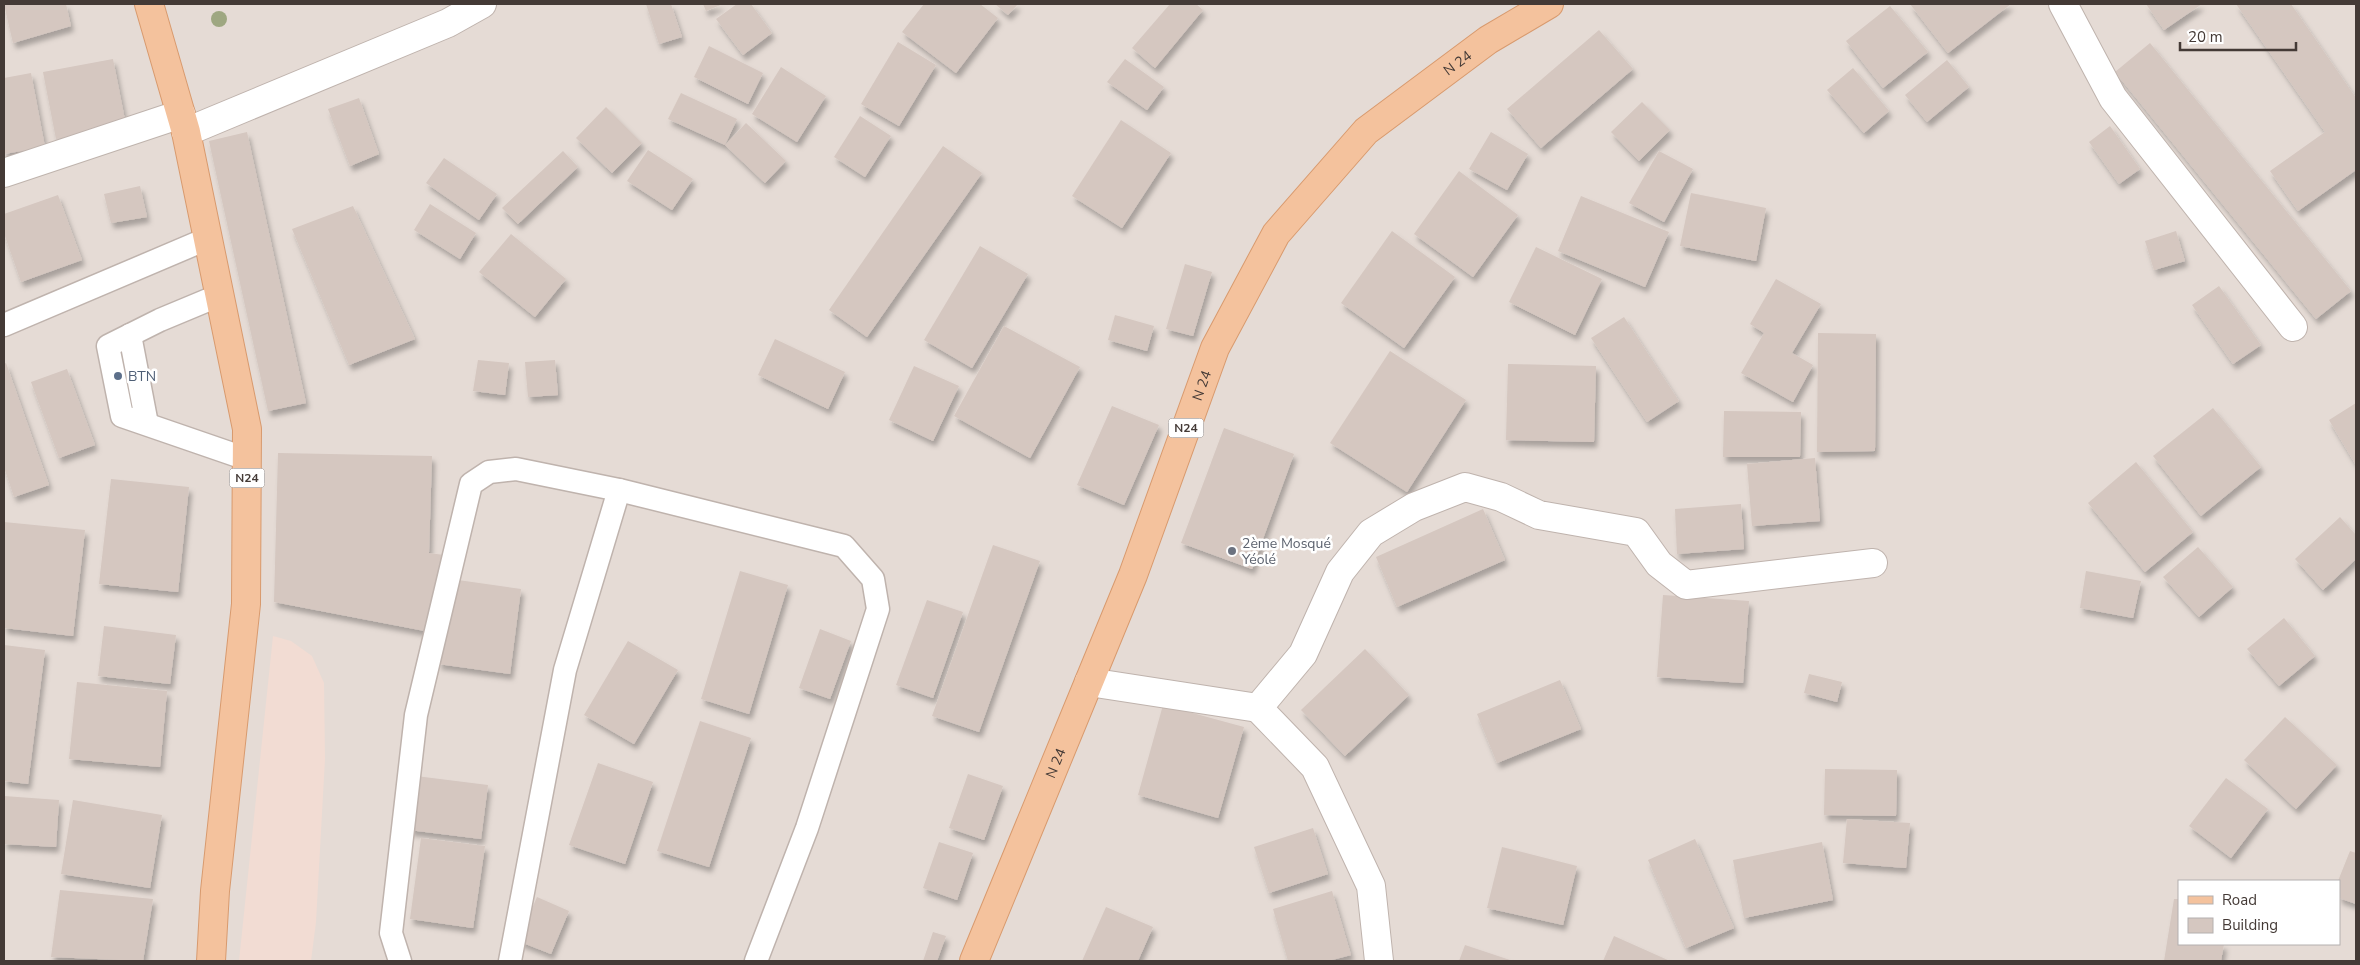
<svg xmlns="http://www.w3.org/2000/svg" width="2360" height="965" viewBox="0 0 2360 965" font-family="'Nunito Sans',sans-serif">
  <defs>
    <filter id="shadow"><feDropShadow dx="3" dy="5.5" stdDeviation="2.5" flood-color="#0004"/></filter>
  </defs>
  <rect width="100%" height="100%" fill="#f1ebe6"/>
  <path fill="#e5dbd5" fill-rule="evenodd" d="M4,4H2356V961H4ZM2179,881H2339V944H2179Z"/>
  <polygon fill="#f2dcd3" points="273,636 291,641 312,656 324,683 325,759 316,922 311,961 239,961"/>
  <g fill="#d5c7c0" filter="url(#shadow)">
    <polygon points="4,4 66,4 71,26 13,43"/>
    <polygon points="646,4 671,4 682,37 659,44"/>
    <polygon points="703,4 723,4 706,11"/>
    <polygon points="737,4 751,4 772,33 743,55 716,19"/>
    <polygon points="924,4 980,4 998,18 956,73 902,32"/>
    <polygon points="995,4 1018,4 1008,15"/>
    <polygon points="1170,4 1196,4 1203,10 1155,68 1132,48"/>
    <polygon points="1910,4 2011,4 1948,53"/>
    <polygon points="2146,4 2202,4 2164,30"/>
    <polygon points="2236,4 2291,4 2356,98 2356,170 2298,211 2270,171 2325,132"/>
    <polygon points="1890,6 1928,52 1883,88 1846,41"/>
    <polygon points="1599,30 1633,69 1541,148 1507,109"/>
    <polygon points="898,42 936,65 899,126 861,104"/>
    <polygon points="2150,43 2351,291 2316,319 2115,72"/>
    <polygon points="709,46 763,73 748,104 694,77"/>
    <polygon points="113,59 126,125 56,139 43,72"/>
    <polygon points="1125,59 1164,87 1147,110 1107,82"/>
    <polygon points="1947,60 1969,87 1927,122 1905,95"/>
    <polygon points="781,67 826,96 797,142 752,114"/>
    <polygon points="1853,68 1889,111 1864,133 1827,90"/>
    <polygon points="31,73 45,147 4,154 4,78"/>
    <polygon points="681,93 737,119 725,145 668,119"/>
    <polygon points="359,98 379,154 350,166 328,109"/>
    <polygon points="1642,102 1670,130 1639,161 1611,132"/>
    <polygon points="606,107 642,143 612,173 576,138"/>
    <polygon points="860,116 891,136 865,177 834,157"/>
    <polygon points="1121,120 1171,153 1122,228 1072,196"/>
    <polygon points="746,123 786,161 765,183 725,145"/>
    <polygon points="2110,126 2140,169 2119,184 2089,142"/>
    <polygon points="247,132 306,403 268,411 209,141"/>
    <polygon points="1491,132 1528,154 1507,190 1469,169"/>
    <polygon points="943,146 982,173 867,337 829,310"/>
    <polygon points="648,150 693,179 672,210 627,181"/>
    <polygon points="563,151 578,167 518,224 502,208"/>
    <polygon points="1659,151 1693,169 1664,222 1629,203"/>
    <polygon points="444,158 497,194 479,220 426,183"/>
    <polygon points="1459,171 1518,215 1473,277 1414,234"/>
    <polygon points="140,186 147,217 111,223 104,194"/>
    <polygon points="1691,193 1766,208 1756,261 1680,246"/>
    <polygon points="58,195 82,260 21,282 4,233 4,214"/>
    <polygon points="1581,196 1669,232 1645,287 1558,251"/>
    <polygon points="430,204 476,233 460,259 414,230"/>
    <polygon points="353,206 415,339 349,365 292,229"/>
    <polygon points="1392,231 1455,277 1404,348 1341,303"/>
    <polygon points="2176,231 2185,261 2154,270 2145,241"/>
    <polygon points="511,234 566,279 535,317 479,272"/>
    <polygon points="980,246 1028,274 972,368 924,340"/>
    <polygon points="1536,247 1602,279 1575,335 1509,302"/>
    <polygon points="1185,264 1212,272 1193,336 1166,329"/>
    <polygon points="1776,279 1821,304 1792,353 1813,365 1793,402 1741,373 1764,333 1750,324"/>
    <polygon points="2219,286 2261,345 2233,364 2192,305"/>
    <polygon points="1115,315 1154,326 1147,351 1108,340"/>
    <polygon points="1624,317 1679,401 1647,422 1591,338"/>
    <polygon points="1004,326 1080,367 1030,458 954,416"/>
    <polygon points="1818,333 1876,334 1875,451 1817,452"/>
    <polygon points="775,339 845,372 828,409 758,375"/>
    <polygon points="1390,351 1466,400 1407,492 1330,443"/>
    <polygon points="478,360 509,363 505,395 473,391"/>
    <polygon points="555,360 558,395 528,397 525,362"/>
    <polygon points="6,363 49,485 14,497 4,467 4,364"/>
    <polygon points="1508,364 1596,366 1594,442 1506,440"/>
    <polygon points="914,366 959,386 933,441 889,420"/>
    <polygon points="67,369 95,445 59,458 31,382"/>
    <polygon points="2356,403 2356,465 2329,420"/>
    <polygon points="1112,406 1159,425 1124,505 1077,485"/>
    <polygon points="2213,408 2261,467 2201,516 2153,456"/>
    <polygon points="1724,411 1801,412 1800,457 1723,457"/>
    <polygon points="1224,428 1294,454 1252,569 1181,543"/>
    <polygon points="278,453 432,456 429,553 444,555 430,632 274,602"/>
    <polygon points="1815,458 1820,521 1752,526 1747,464"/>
    <polygon points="2136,462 2193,532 2145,572 2088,503"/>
    <polygon points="111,479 189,487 178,592 99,584"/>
    <polygon points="1741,504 1744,549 1677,554 1675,509"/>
    <polygon points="1483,509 1505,560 1397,607 1376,557"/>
    <polygon points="2340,517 2356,535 2356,559 2323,590 2295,559"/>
    <polygon points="4,522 85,530 73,636 4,628"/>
    <polygon points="993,545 1040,561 979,732 932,716"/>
    <polygon points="2198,547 2233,587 2199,617 2163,577"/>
    <polygon points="740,571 788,585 749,714 701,699"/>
    <polygon points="2086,571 2141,581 2133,618 2080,608"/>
    <polygon points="451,579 521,589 510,674 438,664"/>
    <polygon points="1663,595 1749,601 1743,683 1657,677"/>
    <polygon points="927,600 963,612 933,698 896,685"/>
    <polygon points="2284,618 2315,656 2279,686 2247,649"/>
    <polygon points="104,626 176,635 170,684 98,676"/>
    <polygon points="820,629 851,641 830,699 799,688"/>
    <polygon points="628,641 678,670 634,744 584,715"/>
    <polygon points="4,645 45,650 28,784 4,781"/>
    <polygon points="1365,649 1409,695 1345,756 1301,710"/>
    <polygon points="1809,674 1842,682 1837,702 1804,693"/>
    <polygon points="1560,680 1581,729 1497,763 1477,714"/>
    <polygon points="77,682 167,691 160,767 69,759"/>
    <polygon points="1163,705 1244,727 1218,818 1138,795"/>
    <polygon points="2285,717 2337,765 2296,809 2244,760"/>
    <polygon points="700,721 751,738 709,867 657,851"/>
    <polygon points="598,763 653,782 625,864 569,845"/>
    <polygon points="1825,769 1897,770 1896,816 1824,815"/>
    <polygon points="968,774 1003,786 984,840 949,828"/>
    <polygon points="416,776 488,785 481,839 409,830"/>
    <polygon points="2226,778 2268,809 2231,858 2189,826"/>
    <polygon points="4,796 59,800 56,847 4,844"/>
    <polygon points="73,800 162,815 150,888 61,874"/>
    <polygon points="1847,819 1910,823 1906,868 1843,863"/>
    <polygon points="1313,828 1328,874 1269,893 1254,847"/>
    <polygon points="421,838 485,846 473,928 410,919"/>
    <polygon points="1695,839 1734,928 1686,948 1648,860"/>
    <polygon points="939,842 973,853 957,900 923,888"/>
    <polygon points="1822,842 1833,900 1744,918 1733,860"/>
    <polygon points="1502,847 1577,866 1563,925 1487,908"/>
    <polygon points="2350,851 2356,853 2356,904 2339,898 2338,881"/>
    <polygon points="60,890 153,899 143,961 51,957"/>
    <polygon points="1332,891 1351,955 1328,961 1288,961 1273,909"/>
    <polygon points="537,897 569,911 551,954 518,941"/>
    <polygon points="2174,899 2179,899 2179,944 2224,944 2221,961 2164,961"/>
    <polygon points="1106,907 1153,927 1138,961 1082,961"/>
    <polygon points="933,932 946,936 937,961 923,961"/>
    <polygon points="1614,936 1670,961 1603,961"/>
    <polygon points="1465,945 1513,961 1459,961"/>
  </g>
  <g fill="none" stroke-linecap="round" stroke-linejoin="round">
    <g stroke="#bfb3ad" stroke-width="25">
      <g id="service">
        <polyline points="220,295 160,320 108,346 122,416 247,459"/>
        <polyline points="4,325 209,238"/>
        <polyline points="130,335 147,424"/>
        <polyline points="400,961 391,933 416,715 471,484 489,472 516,469 619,490 844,546 873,579 878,609 807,828 756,961"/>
        <polyline points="510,961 565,670 619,490"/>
      </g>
    </g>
    <g stroke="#bfb3ad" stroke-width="30">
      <g id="minor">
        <polyline points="2063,4 2113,98 2293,327"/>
        <polyline points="186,132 448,23 482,4"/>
        <polyline points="4,173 181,114"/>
        <polyline points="1089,682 1258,708 1303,654 1340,572 1371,533 1414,507 1465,487 1501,497 1539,515 1636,532 1659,564 1686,585 1873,563"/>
        <polyline points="1258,708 1315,767 1371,886 1379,961"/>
      </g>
    </g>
    <g stroke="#d89a6e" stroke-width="30">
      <g id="primary">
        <polyline points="149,4 186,132 247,429 246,604 215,891 211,961"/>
        <path id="s1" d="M974,961L1133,575L1215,348L1276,234L1366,131L1488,40L1549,4"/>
      </g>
    </g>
    <use href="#service" stroke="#fff" stroke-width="22"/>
    <use href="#minor" stroke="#fff" stroke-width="28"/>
    <use href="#primary" stroke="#f4c29d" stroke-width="28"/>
  </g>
  <circle fill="#9ea781" cx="219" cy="19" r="8"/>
  <circle fill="#5c6f8a" stroke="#fff" stroke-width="2" cx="118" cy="376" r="5"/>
  <circle fill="#6b7280" stroke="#fff" stroke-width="2" cx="1232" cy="551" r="5"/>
  <g text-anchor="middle" stroke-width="5" stroke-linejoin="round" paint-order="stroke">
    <g fill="#fff" stroke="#7c7572" stroke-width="1">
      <rect x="1168.5" y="418.5" width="35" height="19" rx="4"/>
      <rect x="229.5" y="468.5" width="35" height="19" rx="4"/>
    </g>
    <g font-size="12" font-weight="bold" fill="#443a36">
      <text x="1186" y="432">N24</text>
      <text x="247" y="482">N24</text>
    </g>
    <g font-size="14" fill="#443a36" stroke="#fff">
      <text dy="5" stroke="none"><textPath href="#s1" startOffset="1039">N 24</textPath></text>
      <text dy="5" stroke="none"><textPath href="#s1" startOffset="619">N 24</textPath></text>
      <text dy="5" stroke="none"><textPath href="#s1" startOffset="214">N 24</textPath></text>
    </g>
    <g font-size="14" fill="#4e5e75" stroke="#fff" text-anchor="start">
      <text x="128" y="381">BTN</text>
    </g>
    <g font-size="14" fill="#5b616d" stroke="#fff" text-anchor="start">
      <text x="1242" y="548">2ème Mosqué<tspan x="1242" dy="16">Yéolé</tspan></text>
    </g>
  </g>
  <rect width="2360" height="965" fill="none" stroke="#443a36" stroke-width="10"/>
  <rect x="2178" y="880" width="162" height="65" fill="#ffffff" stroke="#b4b0af"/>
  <rect x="2188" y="896" width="25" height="8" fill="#f4c29d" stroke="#b4b0af"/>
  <text x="2222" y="905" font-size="15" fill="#443a36">Road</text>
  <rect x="2188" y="918" width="25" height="15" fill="#d5c7c0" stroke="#b4b0af"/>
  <text x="2222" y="930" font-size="15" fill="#443a36">Building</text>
  <path d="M2180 42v8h116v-8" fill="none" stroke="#443a36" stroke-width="2.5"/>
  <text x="2188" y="42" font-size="15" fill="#443a36" stroke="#ffffff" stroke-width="4" paint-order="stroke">20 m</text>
</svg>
